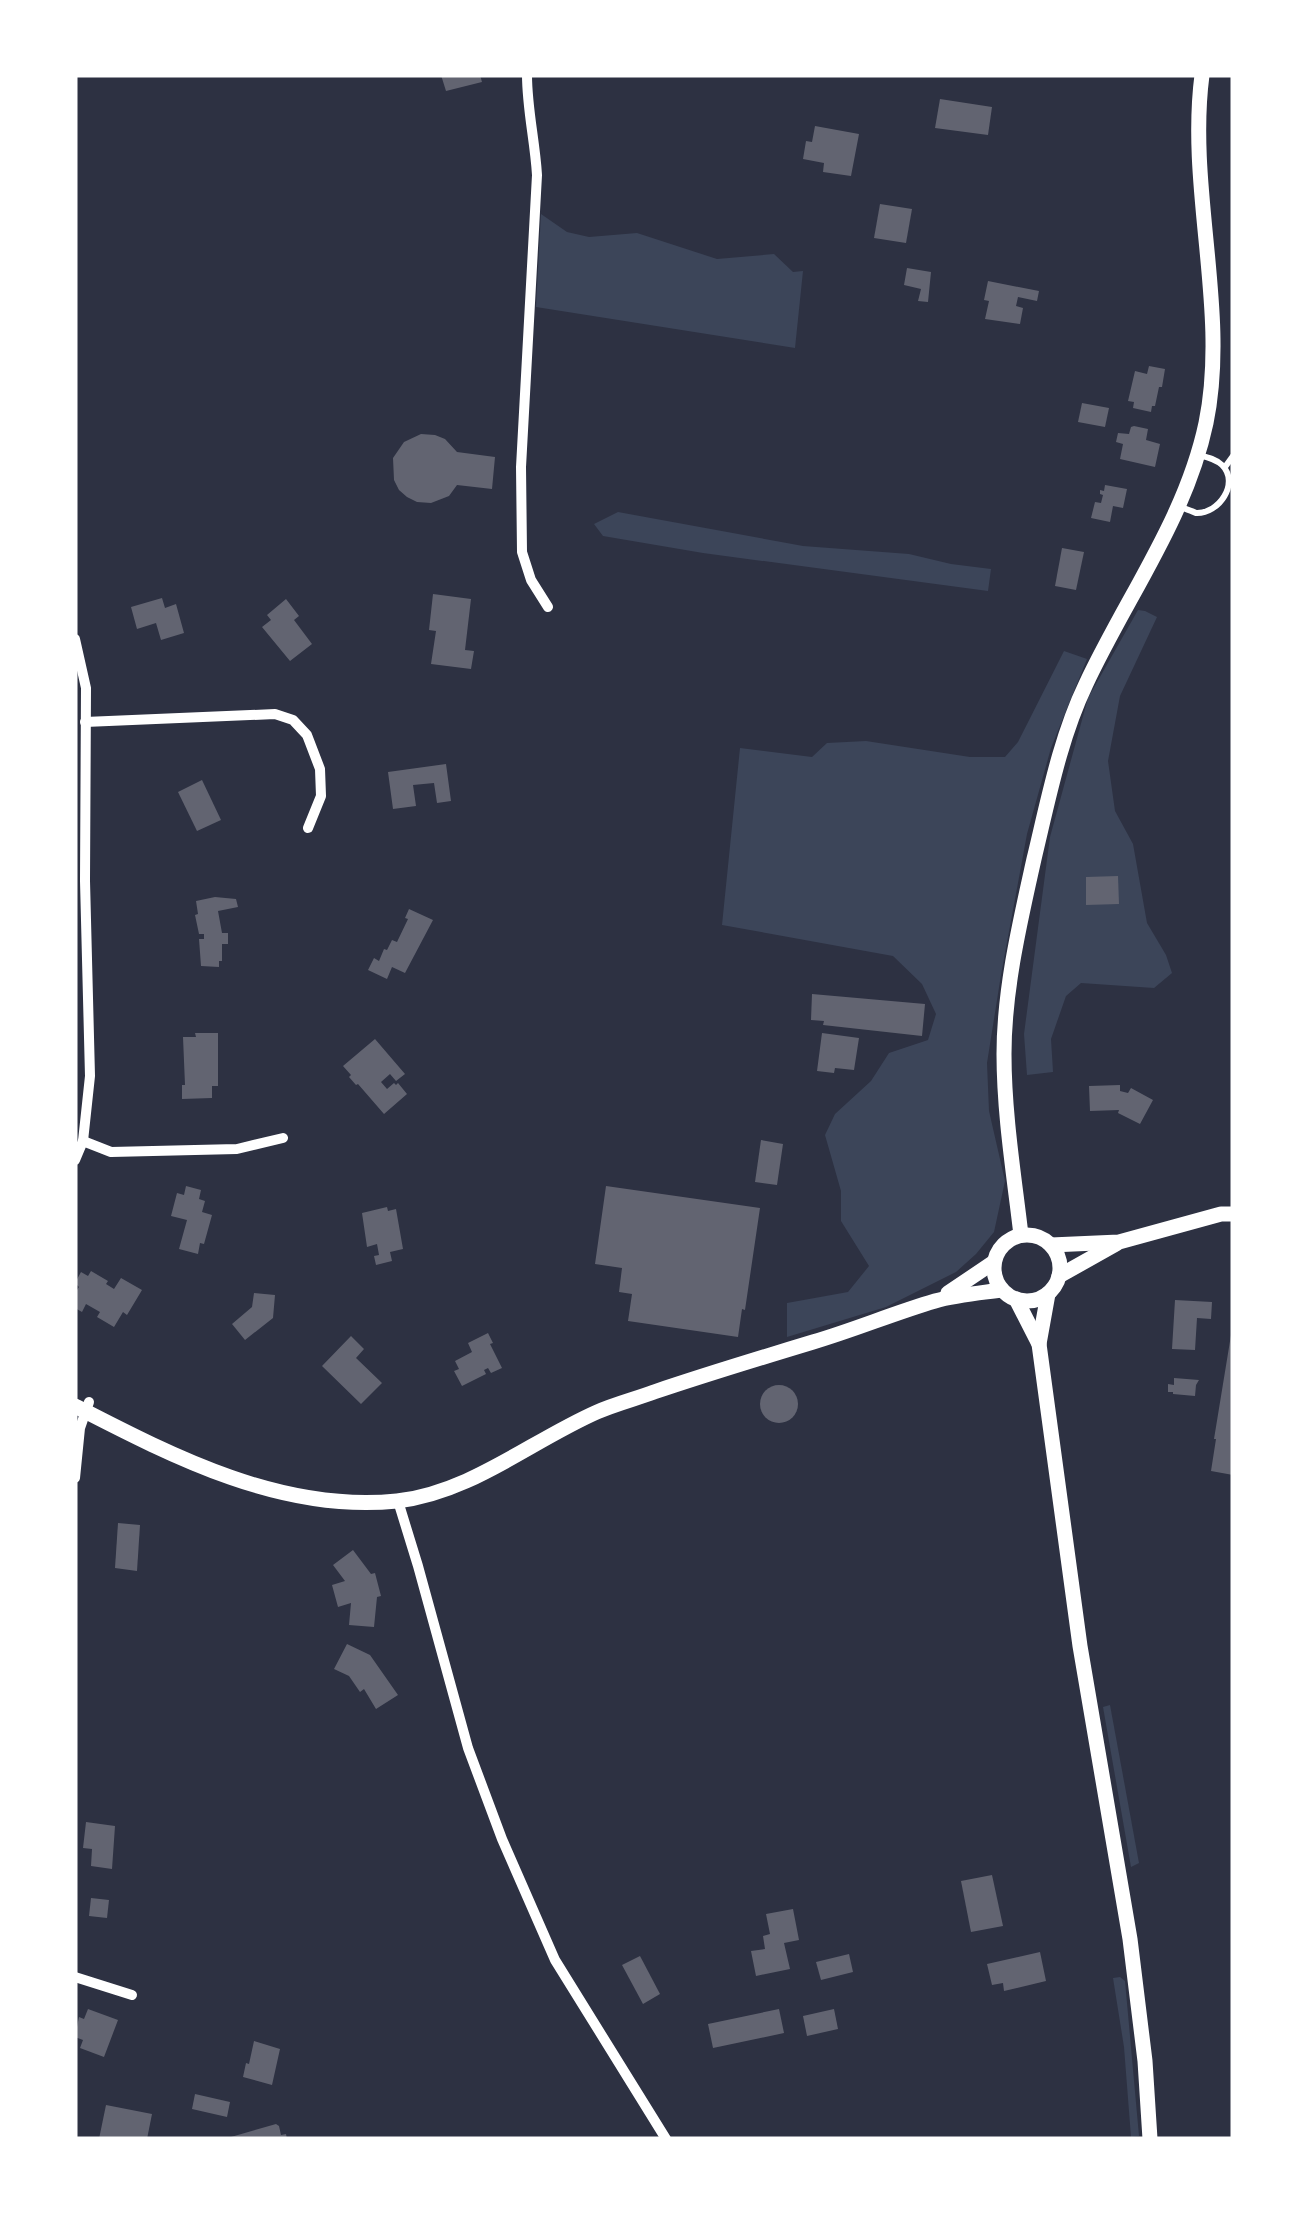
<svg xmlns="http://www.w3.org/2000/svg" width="1308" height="2214" viewBox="0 0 1308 2214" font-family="Merriweather,serif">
  <rect width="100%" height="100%" fill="#2d3142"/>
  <g fill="#3c4559">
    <polygon points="541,214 567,232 589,237 637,233 717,259 774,254 793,272 803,271 795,348 536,307"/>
    <polygon points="618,512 803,546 909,554 951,564 991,569 988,591 703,553 603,536 594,524"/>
    <polygon points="1138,610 1145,611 1157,617 1120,696 1108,761 1115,811 1133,844 1147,923 1166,955 1172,973 1154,988 1081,983 1066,996 1051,1039 1053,1072 1027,1075 1024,1034 1050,837 1088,698"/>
    <polygon points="1064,651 1087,659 1051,748 1027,834 1001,975 987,1063 989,1111 1005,1181 994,1232 976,1254 956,1272 886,1307 787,1337 787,1303 848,1292 869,1266 841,1221 841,1191 825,1135 835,1114 871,1081 889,1053 928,1040 936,1014 922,984 893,956 722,925 740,748 812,757 827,743 866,741 970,757 1005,757 1018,742"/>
    <polygon points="1110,1705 1139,1863 1131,1867 1103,1707"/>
    <polygon points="1120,1977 1125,1981 1139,2136 1131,2137 1124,2047 1113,1978"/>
  </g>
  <g fill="#626471">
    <polygon points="441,75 480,75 482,82 446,91"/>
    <polygon points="940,99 992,107 988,135 935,128"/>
    <polygon points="815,126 859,134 851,176 823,172 824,163 803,159 806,141 812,142"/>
    <polygon points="880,204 912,209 906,243 874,238"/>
    <polygon points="907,268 931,272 928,302 918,301 921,289 904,285"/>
    <polygon points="988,281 1039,291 1037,301 1018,297 1016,306 1023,308 1020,324 985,319 989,301 984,300"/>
    <polygon points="1149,366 1165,369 1162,387 1159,387 1155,406 1152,406 1151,412 1133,408 1134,402 1128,401 1135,371 1147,374"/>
    <polygon points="1082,403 1109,408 1105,427 1078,422"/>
    <polygon points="1134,426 1148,429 1146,440 1160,444 1155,467 1120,459 1123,444 1116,442 1118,433 1129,434 1131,427"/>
    <polygon points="421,434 435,435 445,439 457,452 495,457 492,489 457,485 449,496 431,503 417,502 407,497 399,490 394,480 393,458 404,442"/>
    <polygon points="1105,485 1127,489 1123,508 1113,506 1110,522 1091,518 1095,502 1101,503 1103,495 1100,494 1100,490 1104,491"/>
    <polygon points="1062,548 1084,552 1076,590 1055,586"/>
    <polygon points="433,594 471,599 465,650 474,651 471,669 431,664 436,631 429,630"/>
    <polygon points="162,598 165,608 176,604 184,633 161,640 156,623 137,629 131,607"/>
    <polygon points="286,599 299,616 294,620 312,644 290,661 262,627 271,620 267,615"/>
    <polygon points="446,764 451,801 437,803 434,783 413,785 416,806 393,809 388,772"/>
    <polygon points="202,780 221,820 197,831 178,792"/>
    <polygon points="1118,876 1119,904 1086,905 1086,877"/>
    <polygon points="215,897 236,899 238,907 218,911 222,933 228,933 228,944 222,944 222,961 219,961 219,967 201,966 199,939 204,939 204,934 199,934 195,915 198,914 196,901"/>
    <polygon points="409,909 433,920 405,973 392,967 387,979 368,970 374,958 379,961 384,949 387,950 392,940 397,942 408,919 405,918"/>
    <polygon points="812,994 925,1004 922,1036 823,1025 824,1021 811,1020"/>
    <polygon points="195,1033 218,1033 218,1086 212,1086 212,1098 182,1099 182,1085 185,1085 183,1037 196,1037"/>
    <polygon points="822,1033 859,1038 854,1070 835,1068 834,1073 817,1071"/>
    <polygon points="375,1039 405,1074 396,1081 390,1074 381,1082 387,1089 394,1083 396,1085 398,1083 407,1094 384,1114 358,1084 356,1085 349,1077 351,1075 343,1066"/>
    <polygon points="1120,1085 1120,1091 1128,1093 1131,1088 1153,1100 1140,1124 1118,1113 1119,1110 1090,1111 1089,1086"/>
    <polygon points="761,1140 783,1144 777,1185 755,1182"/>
    <polygon points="186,1186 201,1190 199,1199 205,1201 202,1212 212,1215 204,1244 200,1243 198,1254 179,1249 187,1220 171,1216 177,1193 184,1195"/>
    <polygon points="606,1186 760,1208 745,1310 742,1309 738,1337 628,1321 632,1294 619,1292 622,1268 595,1264"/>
    <polygon points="387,1207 388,1211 396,1209 403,1249 390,1252 392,1261 376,1265 374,1256 379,1255 377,1244 367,1247 362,1213"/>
    <polygon points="91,1271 108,1281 106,1284 114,1289 121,1278 142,1290 127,1315 123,1312 114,1327 97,1317 100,1312 86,1304 82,1312 75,1308 75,1293 79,1287 75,1283 81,1272 88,1276"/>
    <polygon points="254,1293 275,1295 273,1318 245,1340 232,1324 252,1307"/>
    <polygon points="1175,1300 1212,1302 1211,1319 1197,1318 1195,1350 1172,1349"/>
    <polygon points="488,1333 493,1343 490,1344 502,1368 491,1373 488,1368 484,1370 486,1374 462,1386 454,1371 459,1369 455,1361 472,1352 468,1343"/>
    <polygon points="1231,1335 1233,1335 1233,1475 1211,1471 1216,1439 1214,1439"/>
    <polygon points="351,1336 364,1349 356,1358 382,1383 361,1404 322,1366"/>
    <polygon points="1174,1378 1199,1380 1196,1385 1195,1396 1173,1394 1173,1392 1168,1392 1168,1384 1174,1385"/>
    <circle cx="779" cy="1404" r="19"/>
    <polygon points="118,1523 140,1525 137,1571 115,1568"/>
    <polygon points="353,1550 371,1574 375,1573 381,1596 377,1597 374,1627 349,1625 351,1603 338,1607 332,1585 345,1581 333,1565"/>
    <polygon points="347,1644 370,1655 398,1695 376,1709 364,1689 360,1692 349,1676 334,1669"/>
    <polygon points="86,1822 115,1826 112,1869 91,1866 92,1849 83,1848"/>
    <polygon points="992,1875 1003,1926 971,1932 961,1881"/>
    <polygon points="91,1898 109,1900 107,1918 89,1916"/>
    <polygon points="793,1909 799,1940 784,1943 790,1969 756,1976 751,1951 765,1949 763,1936 770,1934 766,1914"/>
    <polygon points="1040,1952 1046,1981 1004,1991 1003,1983 992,1985 987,1964"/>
    <polygon points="849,1954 853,1972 821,1980 816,1962"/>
    <polygon points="640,1956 660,1994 643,2004 622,1965"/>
    <polygon points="88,2009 118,2020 104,2057 80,2048 83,2040 75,2037 79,2017 84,2019"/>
    <polygon points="779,2009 784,2033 713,2048 708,2024"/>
    <polygon points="834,2009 838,2029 807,2036 803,2016"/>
    <polygon points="254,2041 280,2049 272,2085 243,2077 246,2063 249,2064"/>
    <polygon points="195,2094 230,2102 227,2117 192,2109"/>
    <polygon points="106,2105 152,2114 147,2139 99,2139"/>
    <polygon points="276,2124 279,2126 281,2135 286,2134 287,2139 224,2139"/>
  </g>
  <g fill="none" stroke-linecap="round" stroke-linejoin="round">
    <g stroke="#fff" stroke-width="6">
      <polyline points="1225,467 1233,456"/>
      <path d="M1179,507C1181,507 1194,512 1196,513C1219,514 1240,483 1222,465C1216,459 1207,457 1199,455"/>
    </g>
    <g stroke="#fff" stroke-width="10">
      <path d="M527,75C527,109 535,141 537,175L521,467L522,552L531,580L548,607"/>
      <polyline points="75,639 86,688 85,881 90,1076 83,1141 75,1160"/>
      <polyline points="85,722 275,714 293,720 307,735 320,769 321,796 308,828"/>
      <polyline points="83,1141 111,1152 237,1149 283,1138"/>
      <polyline points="75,1478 80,1428 89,1402"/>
      <polyline points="398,1501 418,1566 468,1748 502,1839 555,1960 666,2139"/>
      <polyline points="75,1977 132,1995"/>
    </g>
    <g stroke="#fff" stroke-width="15">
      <circle cx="1027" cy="1268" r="33"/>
      <path d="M1021,1235C1014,1175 1004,1114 1004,1054C1004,989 1020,922 1034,859C1048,801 1060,738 1086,684C1126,598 1186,518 1206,423C1229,311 1187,190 1202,75"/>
      <polyline points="1051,1245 1119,1242 1221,1214 1233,1214"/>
      <polyline points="1059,1276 1116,1244"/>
      <polyline points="948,1293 994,1262"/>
      <polyline points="1016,1299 1039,1344 1080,1646 1130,1939 1145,2061 1150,2139"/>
      <polyline points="1039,1344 1048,1294"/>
      <path d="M75,1406C174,1457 282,1513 397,1501C470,1493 531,1441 597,1412C615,1404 635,1399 654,1392C707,1374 760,1358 813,1342C854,1330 894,1313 935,1301C956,1295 980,1293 1002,1290"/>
    </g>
  </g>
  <rect width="1308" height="2214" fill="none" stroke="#ffffff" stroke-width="155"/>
</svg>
